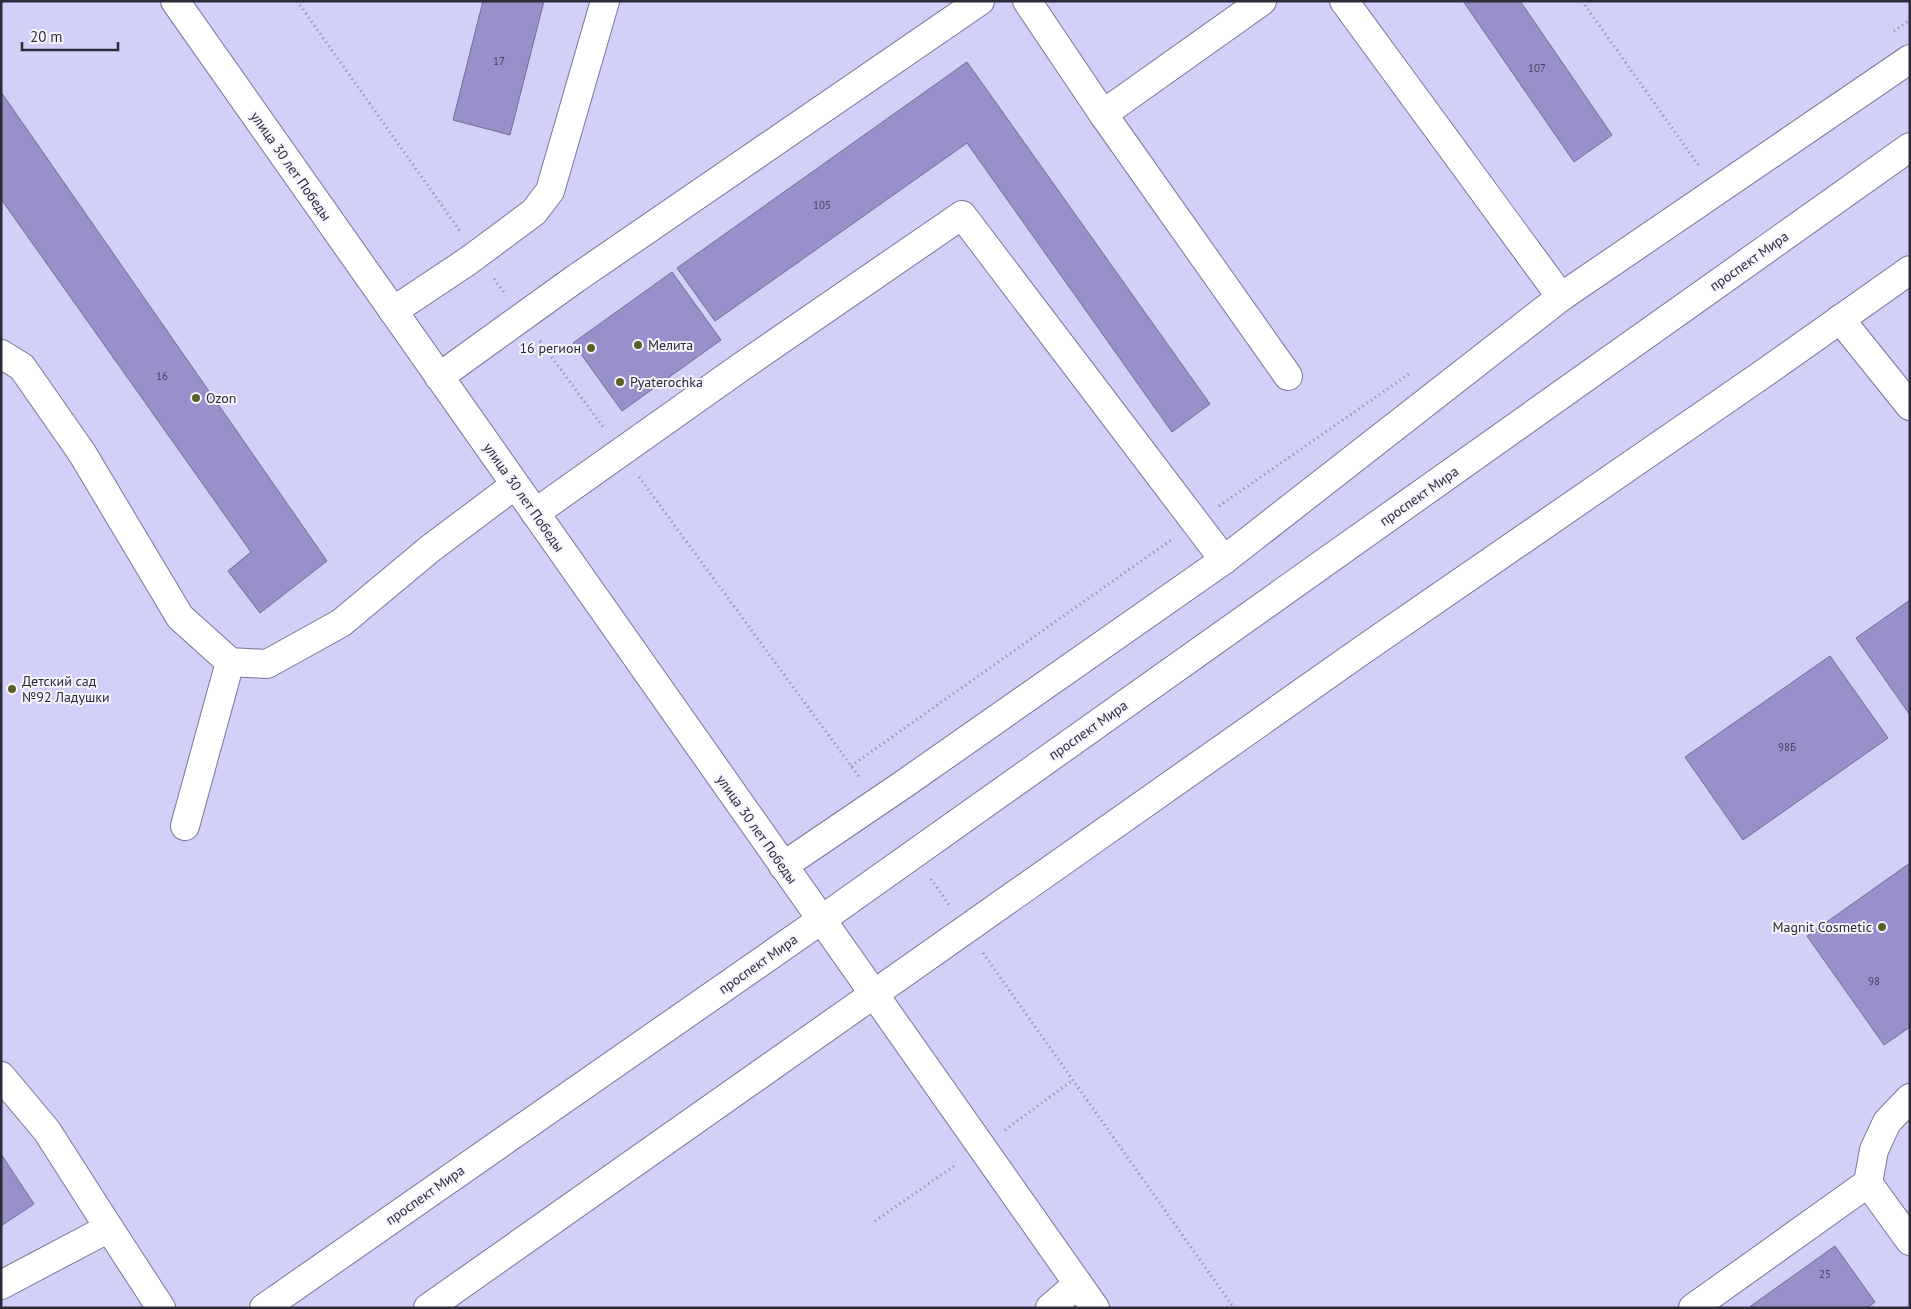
<svg xmlns="http://www.w3.org/2000/svg" width="1911" height="1309" viewBox="0 0 1911 1309" font-family="'PT Sans',sans-serif">
  <rect width="100%" height="100%" fill="#d2cff8"/>
  <g fill="#9790cb" stroke="#726e93">
    <polygon points="483,1 544,1 510,135 453,120"/>
    <polygon points="1463,1 1520,1 1612,135 1574,162"/>
    <polygon points="967,62 1210,404 1172,432 967,143 715,321 677,268"/>
    <polygon points="1,92 327,561 260,613 228,571 251,552 1,199"/>
    <polygon points="672,272 721,340 622,411 573,343"/>
    <polygon points="1910,600 1910,715 1856,638"/>
    <polygon points="1830,656 1888,738 1743,840 1685,757"/>
    <polygon points="1910,863 1910,1027 1884,1045 1807,936"/>
    <polygon points="1,1154 34,1204 1,1226"/>
    <polygon points="1835,1246 1875,1302 1867,1308 1748,1308"/>
  </g>
  <g fill="none" stroke-linecap="round" stroke-linejoin="round">
    <g stroke="#79769a" stroke-width="30">
      <g id="minor">
        <polyline points="175,1 1095,1308"/>
        <polyline points="1027,1 1103,114 1262,1"/>
        <polyline points="1344,1 1561,297"/>
        <polyline points="1103,114 1288,376"/>
        <polyline points="393,311 468,261 534,212 550,191 605,1"/>
        <polyline points="1840,319 1910,406"/>
        <polyline points="1,354 22,367 82,453 180,617 230,662 267,664 341,623 431,548 515,485"/>
        <polyline points="439,377 575,279 980,1"/>
        <polyline points="535,513 741,367 962,215 1224,560"/>
        <polyline points="185,826 230,662"/>
        <polyline points="783,866 901,786 1224,560 1561,297 1910,59"/>
        <polyline points="1,1076 47,1131 109,1228 1,1285"/>
        <polyline points="1868,1183 1910,1241"/>
        <polyline points="109,1228 161,1308"/>
        <polyline points="264,1308 821,920 1910,147"/>
        <polyline points="428,1308 1364,649 1760,376 1910,270"/>
        <polyline points="1050,1308 1078,1284"/>
        <polyline points="1693,1308 1868,1183 1874,1150 1887,1122 1910,1098"/>
      </g>
    </g>
    <g stroke="#8684a1" stroke-width="3" stroke-dasharray="1 4" stroke-linecap="butt">
      <polyline points="297,1 460,231"/>
      <polyline points="1582,1 1699,166"/>
      <polyline points="1894,31 1910,20"/>
      <polyline points="494,279 504,292"/>
      <polyline points="540,341 603,427"/>
      <polyline points="639,477 860,778"/>
      <polyline points="1219,506 1409,374"/>
      <polyline points="851,766 1171,540"/>
      <polyline points="931,879 949,905"/>
      <polyline points="983,953 1234,1308"/>
      <polyline points="1005,1130 1073,1080"/>
      <polyline points="875,1221 957,1164"/>
    </g>
    <use href="#minor" stroke="#fff" stroke-width="28"/>
  </g>
  <g fill="#5e5e2b" stroke="#f5f4fd" stroke-width="2">
    <circle cx="638" cy="345" r="5"/>
    <circle cx="591" cy="348" r="5"/>
    <circle cx="620" cy="382" r="5"/>
    <circle cx="196" cy="398" r="5"/>
    <circle cx="12" cy="689" r="5"/>
    <circle cx="1882" cy="927" r="5"/>
  </g>
  <g text-anchor="middle" stroke-width="4" stroke-linejoin="round" paint-order="stroke">
    <g font-size="11" fill="#47445e">
      <text x="499" y="65">17</text>
      <text x="1537" y="72">107</text>
      <text x="822" y="209">105</text>
      <text x="162" y="380">16</text>
      <text x="1787" y="751">98Б</text>
      <text x="1874" y="985">98</text>
      <text x="1825" y="1278">25</text>
    </g>
    <g font-size="14" fill="#2c2b3a" stroke="#f5f4fd">
      <text transform="translate(291 166) rotate(55)" y="5">улица 30 лет Победы</text>
      <text transform="translate(1749 261) rotate(-35)" y="5">проспект Мира</text>
      <text transform="translate(1419 496) rotate(-35)" y="5">проспект Мира</text>
      <text transform="translate(524 497) rotate(55)" y="5">улица 30 лет Победы</text>
      <text transform="translate(1088 730) rotate(-35)" y="5">проспект Мира</text>
      <text transform="translate(757 829) rotate(55)" y="5">улица 30 лет Победы</text>
      <text transform="translate(758 964) rotate(-35)" y="5">проспект Мира</text>
      <text transform="translate(425 1195) rotate(-35)" y="5">проспект Мира</text>
    </g>
    <g font-size="14" fill="#2c2b3a" stroke="#f5f4fd" text-anchor="start">
      <text x="648" y="350">Мелита</text>
      <text x="581" y="353" text-anchor="end">16 регион</text>
      <text x="630" y="387">Pyaterochka</text>
      <text x="206" y="403">Ozon</text>
      <text x="22" y="686">Детский сад<tspan x="22" dy="16">№92 Ладушки</tspan></text>
      <text x="1872" y="932" text-anchor="end">Magnit Cosmetic</text>
    </g>
  </g>
  <rect width="1911" height="1309" fill="none" stroke="#2c2b3a" stroke-width="5"/>
  <path d="M22 42v8h96v-8" fill="none" stroke="#2c2b3a" stroke-width="2.5"/>
  <text x="30" y="42" font-size="15" fill="#2c2b3a" stroke="#f5f4fd" stroke-width="4" paint-order="stroke">20 m</text>
</svg>
